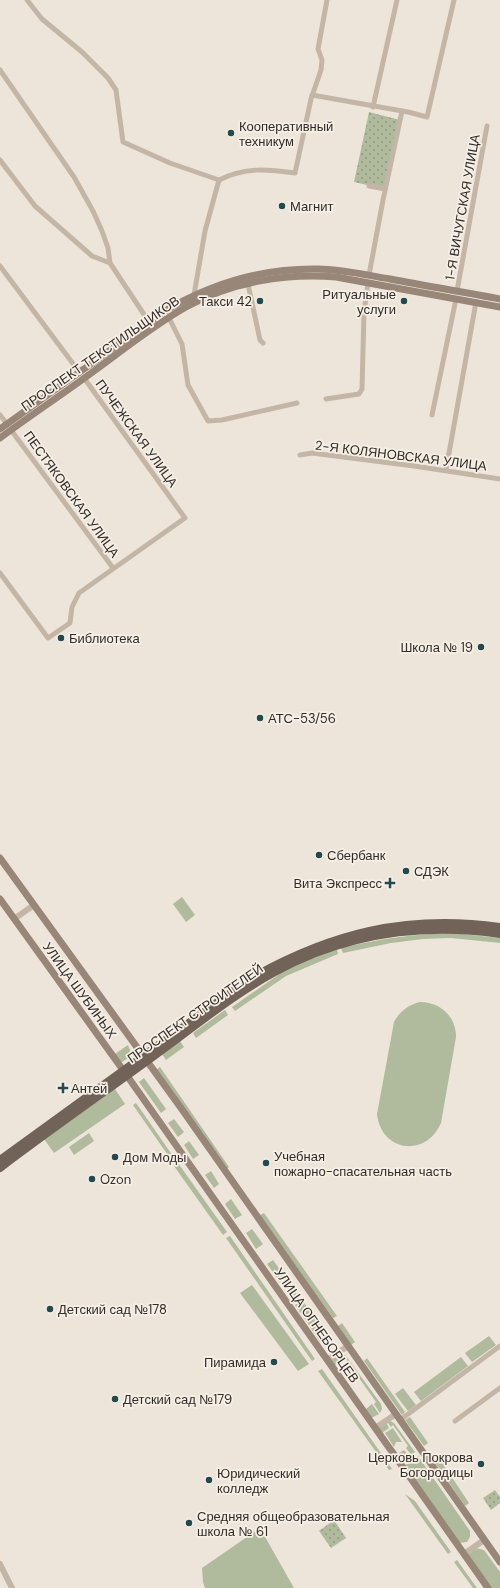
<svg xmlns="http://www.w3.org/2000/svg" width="500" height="1588" viewBox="0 0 500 1588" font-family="'DM Sans',sans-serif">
  <defs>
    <pattern id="park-dots" width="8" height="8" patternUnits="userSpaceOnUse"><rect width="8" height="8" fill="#afbb9c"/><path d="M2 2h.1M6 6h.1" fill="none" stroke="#8f987f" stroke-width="1.8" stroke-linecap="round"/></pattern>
  </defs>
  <rect width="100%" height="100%" fill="#eee5da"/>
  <g fill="#afbb9c">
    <polygon points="182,897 195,915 186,922 173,904"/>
    <path d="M452,933L500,938V943L451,938L423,939L391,943L343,953L341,948C378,939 414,934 452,933Z"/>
    <polygon points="337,949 338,954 286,976 235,1011 232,1007 281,973 299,964"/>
    <path d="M420,1002C441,1002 456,1017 456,1037L441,1123C426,1158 381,1152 377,1114L394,1022C400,1011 408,1005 420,1002Z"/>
    <polygon points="225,1010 228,1015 196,1038 193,1033"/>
    <polygon points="180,1041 184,1047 166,1060 162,1054"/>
    <polygon points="128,1045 131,1053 130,1057 122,1062 118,1062 112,1056"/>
    <polygon points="160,1067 229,1167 226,1170 156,1070"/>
    <polygon points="144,1078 166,1109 161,1113 139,1082"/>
    <polygon points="115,1089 125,1104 54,1153 44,1139"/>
    <polygon points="136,1103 175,1159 172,1161 133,1105"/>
    <polygon points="174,1119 184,1132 178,1137 168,1123"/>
    <polygon points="89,1133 94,1141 74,1155 69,1147"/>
    <polygon points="189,1141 199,1155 193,1159 184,1145"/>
    <polygon points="178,1163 227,1232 223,1235 174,1166"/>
    <polygon points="211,1171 219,1184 214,1188 205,1175"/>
    <polygon points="231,1199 242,1215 235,1219 225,1204"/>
    <polygon points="264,1213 337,1316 333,1318 260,1215"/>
    <polygon points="252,1229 263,1244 256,1249 246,1233"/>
    <polygon points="230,1236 315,1359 312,1361 226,1238"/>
    <polygon points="273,1260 286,1278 280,1282 267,1264"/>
    <polygon points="252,1285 309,1364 298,1371 240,1293"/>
    <polygon points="292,1287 300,1299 295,1303 286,1291"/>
    <polygon points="342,1323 355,1342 351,1345 338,1326"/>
    <polygon points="489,1336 496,1345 472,1362 465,1353"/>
    <polygon points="338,1353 343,1354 346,1356 381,1404 382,1409 380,1413 374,1404 376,1402 345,1358 343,1360"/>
    <polygon points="337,1354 342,1361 335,1365 366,1409 372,1404 379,1414 371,1418 332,1366 332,1357"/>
    <polygon points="461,1357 468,1366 421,1401 414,1392"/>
    <polygon points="367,1358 405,1412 402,1415 364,1361"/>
    <polygon points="322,1369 392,1469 389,1470 318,1371"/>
    <polygon points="403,1388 416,1405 408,1411 395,1394"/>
    <polygon points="410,1417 428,1443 424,1446 405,1420"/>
    <polygon points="390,1421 394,1423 415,1452 411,1455 406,1448 408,1446 393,1425 391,1427 387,1422"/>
    <polygon points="386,1422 389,1428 382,1433 398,1454 404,1450 409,1456 400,1463 378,1429"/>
    <polygon points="393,1428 402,1442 396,1442 394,1447 385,1433"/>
    <polygon points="418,1456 470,1531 470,1537 467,1542 459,1543 403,1467"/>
    <polygon points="439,1458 469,1503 465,1506 434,1461"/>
    <polygon points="405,1494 415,1501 451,1552 448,1554"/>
    <polygon points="260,1528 294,1588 205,1588 203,1582 202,1568"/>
    <polygon points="476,1548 484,1550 500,1572 500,1588 490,1588 468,1555"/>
    <polygon points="457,1560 477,1588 473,1588 454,1562"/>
  </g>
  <g fill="url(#park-dots)">
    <polygon points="369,112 400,120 385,189 354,182"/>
    <polygon points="302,1300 316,1320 309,1325 295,1305"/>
    <polygon points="318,1322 328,1337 320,1342 310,1327"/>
    <polygon points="495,1490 500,1497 500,1503 491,1510 483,1498"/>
    <polygon points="334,1520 346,1538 331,1548 319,1531"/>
  </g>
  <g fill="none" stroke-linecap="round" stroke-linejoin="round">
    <g stroke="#c4b6a7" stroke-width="5">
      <polyline points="27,0 42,19 82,52 108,78 116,90 123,142 170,163 219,180 205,231 194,295"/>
      <polyline points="0,70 74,177 93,211 102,231 108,248 110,263 149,322"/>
      <polyline points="312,95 408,112 427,117 454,0"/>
      <polyline points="373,107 397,0"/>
      <polyline points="0,160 35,206 92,256 110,263"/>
      <path d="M219,180C245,167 266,169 295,173L311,99L321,70L322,60L318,49L327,0"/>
      <polyline points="369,186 385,189"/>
      <polyline points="0,266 80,373"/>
      <polyline points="369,275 383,200 402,111"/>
      <polyline points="248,284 260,340 263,343"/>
      <polyline points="457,291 487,126"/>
      <polyline points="169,318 182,344 188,385 208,421 222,420 297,403"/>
      <polyline points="326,399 359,394 362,389 364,312 368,283"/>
      <polyline points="0,415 7,424"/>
      <polyline points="432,415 456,299"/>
      <polyline points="11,430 113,568"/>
      <polyline points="300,455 312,453 414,466 500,479"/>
      <polyline points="446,470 476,302"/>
      <polyline points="0,573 48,638 70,623 72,607 79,593 185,518 84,378"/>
      <polyline points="400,1420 500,1346"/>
      <polyline points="455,1421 500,1388"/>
    </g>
    <g stroke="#c4b6a7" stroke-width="6">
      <polyline points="14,919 34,905"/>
      <polyline points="327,1360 348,1346"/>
      <polyline points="375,1428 396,1414"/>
      <polyline points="464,1554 484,1540"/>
      <polyline points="0,1564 12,1588"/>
    </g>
    <g stroke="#988679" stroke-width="7">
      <path d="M0,429L165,311C211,284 263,268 318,269C341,269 366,275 390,279C426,286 463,292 500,299"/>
      <path d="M0,438C31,415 63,394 94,371C124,349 154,325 186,307C231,282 285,273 336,277L500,307"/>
      <polyline points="0,858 181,1108 500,1562"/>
      <polyline points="0,899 123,1070 488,1588"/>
    </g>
    <g stroke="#726359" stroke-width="8">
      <path d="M0,1160L248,980C330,933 406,914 500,927"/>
      <path d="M0,1168C50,1130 102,1094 154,1056C193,1028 232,995 275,972C345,934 422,923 500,934"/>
    </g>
  </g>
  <g fill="#21494e" stroke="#f6efe5" stroke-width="1.5">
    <circle cx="231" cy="133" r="4"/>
    <circle cx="282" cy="206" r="4"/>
    <circle cx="260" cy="301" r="4"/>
    <circle cx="404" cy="301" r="4"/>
    <circle cx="61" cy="638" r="4"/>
    <circle cx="481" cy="647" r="4"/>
    <circle cx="260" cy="718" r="4"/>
    <circle cx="319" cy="855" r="4"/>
    <circle cx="406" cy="871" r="4"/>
    <path d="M388 877h4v4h4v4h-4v4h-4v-4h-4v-4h4z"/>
    <path d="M61 1082h4v4h4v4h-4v4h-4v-4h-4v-4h4z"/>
    <circle cx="115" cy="1157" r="4"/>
    <circle cx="266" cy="1163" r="4"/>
    <circle cx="92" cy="1179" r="4"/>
    <circle cx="50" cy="1309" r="4"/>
    <circle cx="274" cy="1362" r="4"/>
    <circle cx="115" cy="1399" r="4"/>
    <circle cx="481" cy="1464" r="4"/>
    <circle cx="209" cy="1480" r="4"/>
    <circle cx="189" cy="1523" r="4"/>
  </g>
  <g text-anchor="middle" stroke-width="3.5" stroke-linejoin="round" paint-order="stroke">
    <g font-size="13" fill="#322b27" stroke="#f6efe5" text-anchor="start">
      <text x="239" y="131">Кооперативный<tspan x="239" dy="15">техникум</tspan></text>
      <text x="290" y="211">Магнит</text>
      <text x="396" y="299" text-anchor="end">Ритуальные<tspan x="396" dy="15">услуги</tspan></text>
      <text x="252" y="306" text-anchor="end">Такси 42</text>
      <text x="69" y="643">Библиотека</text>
      <text x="473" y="652" text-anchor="end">Школа № 19</text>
      <text x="268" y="723">АТС-53/56</text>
      <text x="327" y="860">Сбербанк</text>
      <text x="414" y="876">СДЭК</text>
      <text x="382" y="888" text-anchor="end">Вита Экспресс</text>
      <text x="71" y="1093">Антей</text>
      <text x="274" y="1161">Учебная<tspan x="274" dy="15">пожарно-спасательная часть</tspan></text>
      <text x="123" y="1162">Дом Моды</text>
      <text x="100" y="1184">Ozon</text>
      <text x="58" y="1314">Детский сад №178</text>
      <text x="266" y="1367" text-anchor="end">Пирамида</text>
      <text x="123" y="1404">Детский сад №179</text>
      <text x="473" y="1462" text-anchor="end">Церковь Покрова<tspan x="473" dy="15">Богородицы</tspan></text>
      <text x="217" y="1478">Юридический<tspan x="217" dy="15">колледж</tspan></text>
      <text x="197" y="1521">Средняя общеобразовательная<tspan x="197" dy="15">школа № 61</tspan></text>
    </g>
    <g font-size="13" fill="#322b27" stroke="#f6efe5">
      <text transform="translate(462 207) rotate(-80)" y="5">1-Я ВИЧУГСКАЯ УЛИЦА</text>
      <text transform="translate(100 353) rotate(-35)" y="5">ПРОСПЕКТ ТЕКСТИЛЬЩИКОВ</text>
      <text transform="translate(137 433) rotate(54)" y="5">ПУЧЕЖСКАЯ УЛИЦА</text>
      <text transform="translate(401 455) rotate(7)" y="5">2-Я КОЛЯНОВСКАЯ УЛИЦА</text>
      <text transform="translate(72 494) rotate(54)" y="5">ПЕСТЯКОВСКАЯ УЛИЦА</text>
      <text transform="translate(80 990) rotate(54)" y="5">УЛИЦА ШУБИНЫХ</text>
      <text transform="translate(195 1013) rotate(-35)" y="5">ПРОСПЕКТ СТРОИТЕЛЕЙ</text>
      <text transform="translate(317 1325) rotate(55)" y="5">УЛИЦА ОГНЕБОРЦЕВ</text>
    </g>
  </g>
</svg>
